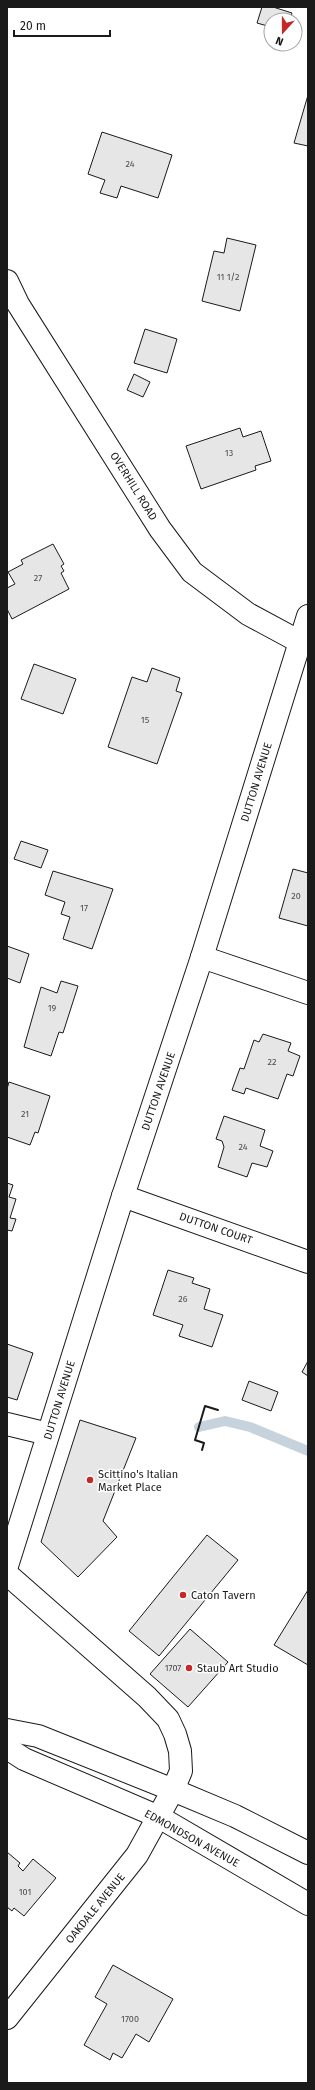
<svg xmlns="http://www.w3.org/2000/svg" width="315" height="2090" viewBox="0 0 315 2090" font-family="'Fira Sans',sans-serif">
  <rect width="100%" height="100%" fill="#fff"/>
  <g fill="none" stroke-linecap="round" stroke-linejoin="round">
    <polyline stroke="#c6d2dc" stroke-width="10" points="199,1427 225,1421 250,1427 308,1451"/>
  </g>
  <g fill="#e6e6e6" stroke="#1a1a1a">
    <polygon points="262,7 273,7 292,13 290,20 271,20 271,27 257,23"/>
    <polygon points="308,95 308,146 294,143"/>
    <polygon points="102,132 172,155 158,198 121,186 117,198 100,193 105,180 88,174"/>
    <polygon points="227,238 256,245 240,311 202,301 214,251 224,253"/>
    <polygon points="145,329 177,339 167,373 134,363"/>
    <polygon points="134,374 150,382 143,397 127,390"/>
    <polygon points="240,428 243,437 261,431 271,461 255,466 256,470 201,489 186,446"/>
    <polygon points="53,544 64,564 61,566 64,571 61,573 69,589 12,619 7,609 7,588 15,584 8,572 23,564 21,560"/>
    <polygon points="34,664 76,679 63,714 21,699"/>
    <polygon points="152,668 180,678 176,691 182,693 157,764 108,747 132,677 147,682"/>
    <polygon points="21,841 48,850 41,868 14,859"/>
    <polygon points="293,869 308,873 308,926 279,918"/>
    <polygon points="53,871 113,889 92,949 63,939 70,917 61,914 65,902 45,895"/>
    <polygon points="7,946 29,954 20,983 7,978"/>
    <polygon points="61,981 78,986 63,1033 59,1032 51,1056 24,1047 41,987 57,993"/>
    <polygon points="263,1034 291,1043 288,1051 300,1056 293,1076 287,1074 278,1099 246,1088 244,1094 232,1090 240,1068 244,1069 254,1040 259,1042"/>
    <polygon points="9,1082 50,1096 38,1133 35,1132 30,1145 7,1137 7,1089"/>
    <polygon points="224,1116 265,1130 260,1146 273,1151 267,1167 252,1163 247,1177 218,1167 224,1147 222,1141 216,1139"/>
    <polygon points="7,1183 13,1185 9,1197 16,1199 10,1218 16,1219 12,1231 7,1230"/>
    <polygon points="168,1270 194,1278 192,1283 210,1289 204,1309 223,1315 212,1347 179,1336 183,1325 153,1315"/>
    <polygon points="7,1344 33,1353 17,1400 7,1397"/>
    <polygon points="308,1361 308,1376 302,1372"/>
    <polygon points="249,1381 278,1392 271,1411 242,1400"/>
    <polygon points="80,1420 136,1438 103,1521 117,1537 78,1577 41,1542"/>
    <polygon points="207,1535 238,1560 159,1656 129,1631"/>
    <polygon points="308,1590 308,1665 274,1645"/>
    <polygon points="190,1629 228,1662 188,1707 150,1674"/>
    <polygon points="7,1852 20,1863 18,1866 23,1871 33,1859 56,1878 24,1916 14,1908 12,1911 7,1907"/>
    <polygon points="113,1965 173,1999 149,2042 136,2034 122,2058 113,2053 110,2060 84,2045 107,2004 95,1997"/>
  </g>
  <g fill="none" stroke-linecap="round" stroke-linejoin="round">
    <g stroke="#1a1a1a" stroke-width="24">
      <g id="minor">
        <polyline points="7,281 18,304 160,529 192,572 248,614 300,642 308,644"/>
        <polyline points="202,957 308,993"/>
        <polyline points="123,1196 308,1262"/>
        <polyline points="7,1424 48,1434"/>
        <polyline points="7,1566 123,1196 202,957 308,616"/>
        <polyline points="7,1574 147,1697 168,1719 175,1734 180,1751 181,1771 173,1790 137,1855 7,2018"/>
      </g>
    </g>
    <g stroke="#1a1a1a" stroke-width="24">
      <g id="major">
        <polyline points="7,1730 38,1736 173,1790 235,1816 308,1853"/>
        <polyline points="7,1748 24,1759 159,1817 308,1904"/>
      </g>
    </g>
    <use href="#minor" stroke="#fff" stroke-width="22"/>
    <use href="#major" stroke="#fff" stroke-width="22"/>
    <polyline stroke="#1a1a1a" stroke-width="2" points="202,1450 204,1443 195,1440 205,1406 218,1410"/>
  </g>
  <g fill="#c62828" stroke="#fff" stroke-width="1.5">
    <circle cx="90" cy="1480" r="4"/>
    <circle cx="183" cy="1595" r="4"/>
    <circle cx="189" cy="1668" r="4"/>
  </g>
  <g text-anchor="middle" stroke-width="3" stroke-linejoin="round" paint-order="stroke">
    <g font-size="9" fill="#4d4d4d">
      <text x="130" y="167">24</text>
      <text x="228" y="280">11 1/2</text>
      <text x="229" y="456">13</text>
      <text x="38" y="581">27</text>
      <text x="145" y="723">15</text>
      <text x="296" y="899">20</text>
      <text x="84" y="911">17</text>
      <text x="52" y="1011">19</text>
      <text x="272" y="1065">22</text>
      <text x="25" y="1117">21</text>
      <text x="243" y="1150">24</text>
      <text x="183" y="1302">26</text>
      <text x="173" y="1671">1707</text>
      <text x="25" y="1895">101</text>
      <text x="130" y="2022">1700</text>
    </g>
    <g font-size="11" fill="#1a1a1a" stroke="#fff">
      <text transform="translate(134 486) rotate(58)" y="4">OVERHILL ROAD</text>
      <text transform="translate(256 782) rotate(-73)" y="4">DUTTON AVENUE</text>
      <text transform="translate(158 1091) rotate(-71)" y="4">DUTTON AVENUE</text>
      <text transform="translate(216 1228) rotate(19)" y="4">DUTTON COURT</text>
      <text transform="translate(59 1400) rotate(-73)" y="4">DUTTON AVENUE</text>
      <text transform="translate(192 1838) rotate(29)" y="4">EDMONDSON AVENUE</text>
      <text transform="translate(95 1908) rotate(-51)" y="4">OAKDALE AVENUE</text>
    </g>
    <g font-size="11" fill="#1a1a1a" stroke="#fff" text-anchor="start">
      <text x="98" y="1478">Scittino's Italian<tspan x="98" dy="13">Market Place</tspan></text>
      <text x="191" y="1599">Caton Tavern</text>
      <text x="197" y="1672">Staub Art Studio</text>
    </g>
  </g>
  <rect width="315" height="2090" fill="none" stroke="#1a1a1a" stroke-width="16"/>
  <g transform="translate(283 32) rotate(201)"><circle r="19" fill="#ffffff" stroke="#a3a3a3"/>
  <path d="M0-3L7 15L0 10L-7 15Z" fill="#c62828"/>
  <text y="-6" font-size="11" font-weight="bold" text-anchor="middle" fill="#1a1a1a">N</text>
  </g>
  <path d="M14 30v6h96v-6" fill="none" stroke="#1a1a1a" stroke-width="2"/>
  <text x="20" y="30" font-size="12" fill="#1a1a1a" stroke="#ffffff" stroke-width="3" paint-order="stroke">20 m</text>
</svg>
